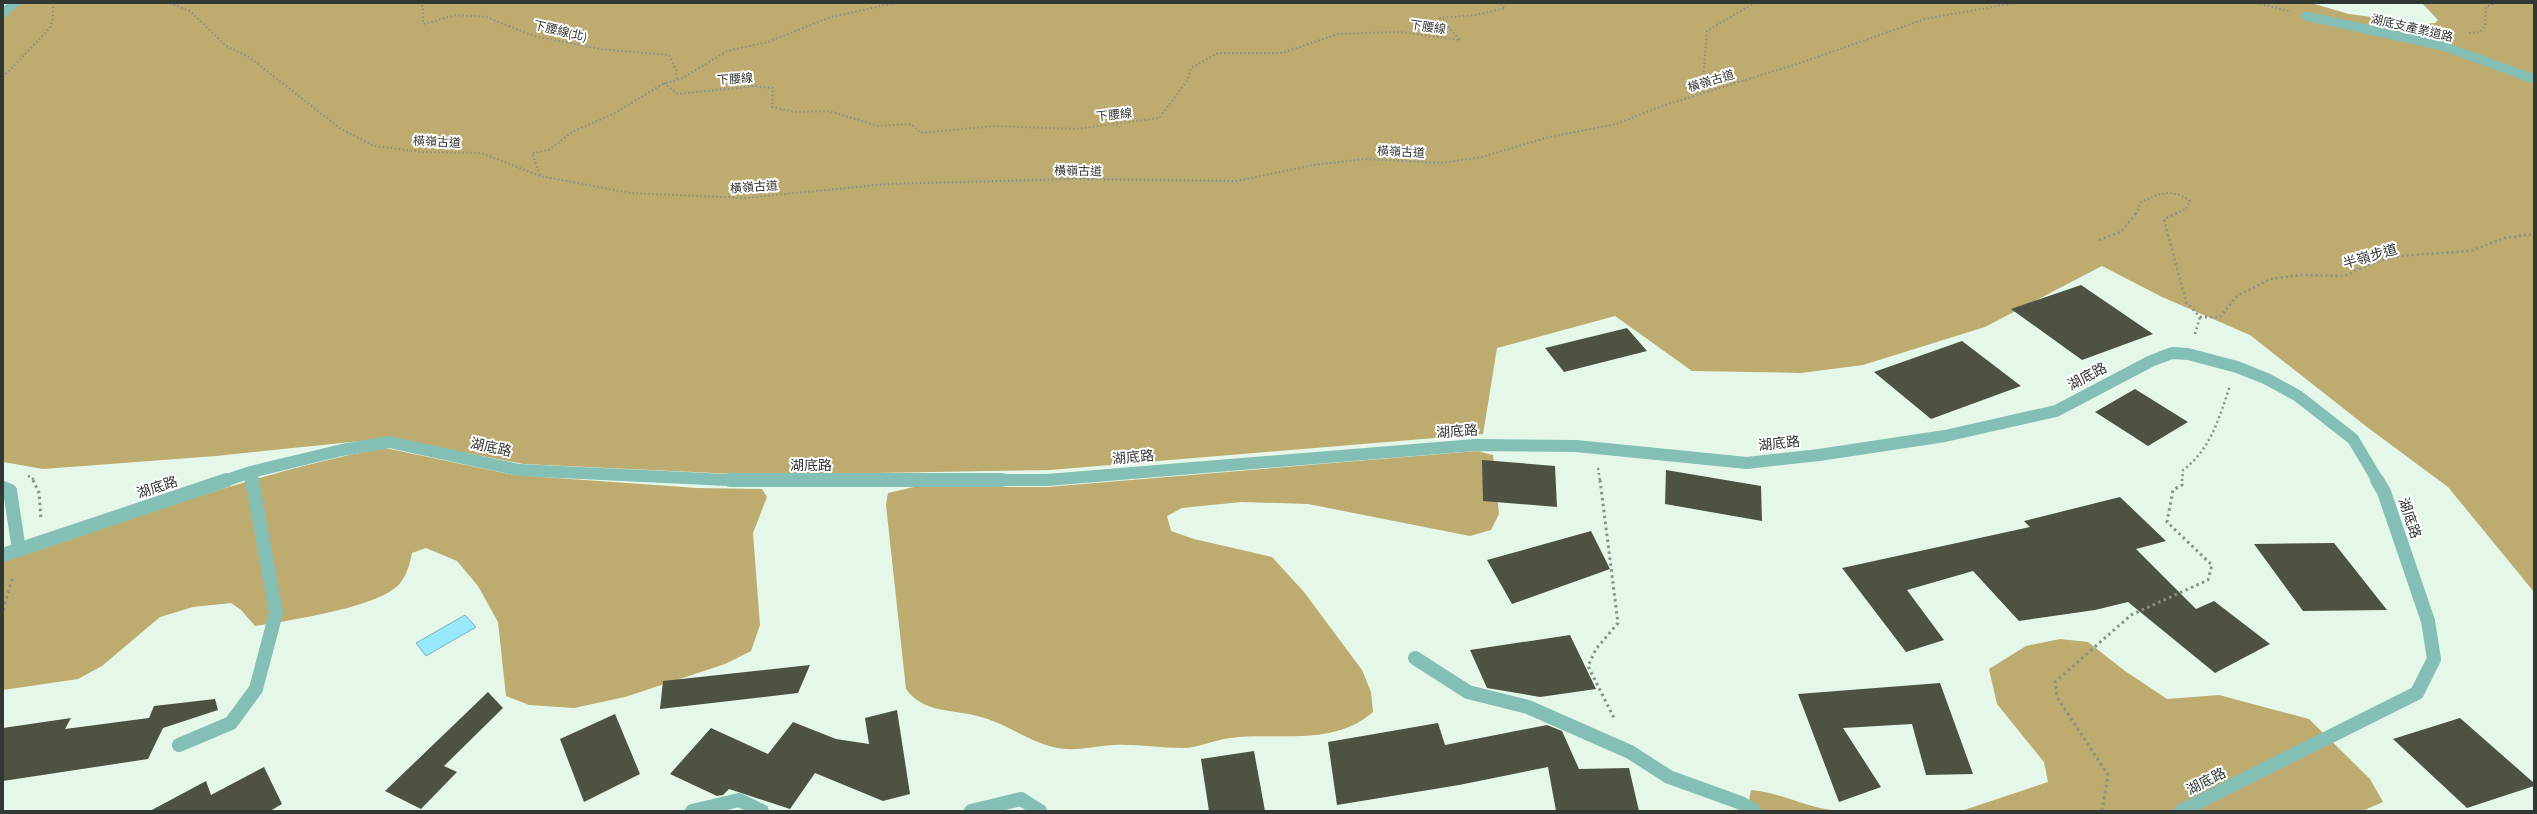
<svg xmlns="http://www.w3.org/2000/svg" width="2537" height="814" viewBox="0 0 2537 814" font-family="'PT Sans Narrow','Noto Sans TC',sans-serif">
  <rect width="100%" height="100%" fill="#e5f7e9"/>
  <g fill="#beab6f">
    <polygon points="18,3 2311,3 2349,14 2424,24 2435,23 2438,20 2422,3 2534,3 2534,592 2448,487 2367,427 2250,335 2162,297 2102,266 1985,327 1863,365 1801,373 1692,371 1615,316 1497,348 1483,434 1050,470 757,475 523,464 390,438 216,456 43,469 3,462 3,15"/>
    <path d="M385,448L514,475L697,488L762,489L767,497L753,533L760,625L751,651L725,664L625,697L574,708L529,705L506,696L498,622L478,586L457,561L426,548L412,553C410,563 407,574 401,582C384,607 286,621 255,626L241,610L231,603L193,607L160,617L102,666L78,679L3,690V562C129,521 254,472 385,448Z"/>
    <path d="M1477,451L1493,455L1499,514L1491,530L1470,536L1308,504L1241,502L1182,508L1167,516L1171,531L1194,539L1272,557L1304,592L1362,670L1371,692L1373,712C1333,747 1278,732 1230,738C1214,740 1198,748 1183,748C1159,748 1136,744 1113,745C1097,746 1080,750 1065,749C1033,746 1008,723 977,716C951,709 923,713 906,689L886,505L888,493L914,487H1047Z"/>
    <polygon points="2060,639 2088,642 2125,671 2167,699 2219,695 2309,719 2370,779 2383,802 2362,811 1961,811 2048,782 2044,762 1997,704 1989,669 2026,646"/>
    <path d="M1751,790C1783,793 1806,808 1838,811H1747Z"/>
  </g>
  <polygon fill="#98e9fb" stroke="#79b4bf" points="465,615 476,627 426,656 416,643"/>
  <g fill="#4d5243">
    <polygon points="2081,285 2153,334 2082,360 2011,309"/>
    <polygon points="1627,328 1647,351 1564,372 1545,348"/>
    <polygon points="1962,341 2021,386 1931,419 1874,372"/>
    <polygon points="2135,389 2188,422 2148,446 2095,412"/>
    <polygon points="1482,460 1555,466 1557,507 1483,501"/>
    <polygon points="1666,470 1761,486 1762,521 1665,504"/>
    <polygon points="2120,497 2166,541 2136,549 2196,609 2214,601 2270,644 2215,673 2128,602 2095,610 2019,621 1973,571 1907,590 1944,640 1906,652 1842,568 2030,527 2024,521"/>
    <polygon points="1591,531 1610,569 1512,604 1487,560"/>
    <polygon points="2334,543 2387,610 2303,611 2254,544"/>
    <polygon points="1570,635 1596,689 1540,697 1487,688 1470,650"/>
    <polygon points="810,665 798,693 660,709 663,681"/>
    <polygon points="1940,683 1973,774 1926,775 1912,724 1843,728 1881,787 1839,802 1798,694"/>
    <polygon points="488,692 503,708 444,766 457,772 421,809 385,791"/>
    <polygon points="215,699 218,710 163,728 148,759 3,781 3,728 71,718 65,729 149,718 154,706"/>
    <polygon points="897,710 910,794 883,801 815,773 790,809 729,789 723,795 717,796 670,774 711,728 768,754 793,722 836,739 869,744 865,718"/>
    <polygon points="615,714 640,774 584,802 560,739"/>
    <polygon points="2460,718 2534,783 2534,786 2467,808 2393,739"/>
    <polygon points="1438,723 1445,745 1547,725 1562,731 1579,769 1629,768 1639,811 1556,811 1548,767 1459,785 1337,805 1328,742"/>
    <polygon points="1254,751 1265,811 1209,811 1201,759"/>
    <polygon points="264,767 282,804 270,811 150,811 206,781 211,795"/>
  </g>
  <g fill="none" stroke-linecap="round" stroke-linejoin="round">
    <g stroke="#879289" stroke-width="2" stroke-dasharray="1.5 2.5" stroke-linecap="butt">
      <polyline points="170,3 190,11 226,46 249,57 341,129 374,146 423,152 481,153 540,176 630,193 745,198 887,184 1074,179 1237,181 1313,165 1366,159 1442,163 1482,157 1549,137 1616,124 1662,106 1803,62 1925,19 2014,3"/>
      <polyline points="418,3 423,7 423,24 456,15 486,17 534,36 600,49 669,55 676,69 677,80"/>
      <polyline points="2256,3 2289,11"/>
      <polyline points="2469,33 2480,32 2485,26 2486,7 2495,3"/>
      <polyline points="3,77 50,28 53,18 53,3"/>
      <polyline points="664,83 678,94 754,86 773,88 772,107 795,112 829,111 878,126 911,124 921,133 995,126 1075,129 1159,118 1187,81 1191,68 1218,53 1282,53 1338,34 1400,32 1460,40 1440,18 1476,15 1505,8 1500,3"/>
      <polyline points="1702,92 1707,31 1754,3"/>
      <polyline points="540,175 532,153 549,150 572,132 613,114 663,84 683,78 727,51 768,42 831,17 895,3"/>
      <path d="M2136,214L2141,202C2160,193 2172,188 2190,201L2186,209L2174,214"/>
    </g>
    <g stroke="#879289" stroke-width="2.5" stroke-dasharray="2 3" stroke-linecap="butt">
      <polyline points="2177,213 2164,219 2186,302 2200,317"/>
      <polyline points="2099,240 2121,232 2136,213"/>
      <polyline points="2200,317 2220,317 2237,296 2270,279 2301,275 2345,276 2370,264 2397,256 2471,251 2504,238 2534,234"/>
      <polyline points="2195,334 2200,317"/>
      <polyline points="1598,468 1600,481"/>
      <polyline points="28,476 32,477 34,481"/>
      <path d="M2182,481L2183,470C2211,449 2219,418 2230,386"/>
    </g>
    <g stroke="#879289" stroke-width="3" stroke-dasharray="2.5 3.5" stroke-linecap="butt">
      <polyline points="33,480 39,493 41,519"/>
      <polyline points="1600,480 1618,623 1596,649 1588,666 1615,720"/>
      <polyline points="3,610 13,576"/>
      <polyline points="2102,811 2108,775 2057,697 2055,682 2131,615 2208,580 2212,565 2167,522 2173,490 2182,485 2182,480"/>
    </g>
    <polyline stroke="#83bfb5" stroke-width="9" points="2306,16 2443,46 2534,79"/>
    <polyline stroke="#83bfb5" stroke-width="14" points="692,811 739,800 762,811"/>
    <polyline stroke="#83bfb5" stroke-width="9" points="3,13 15,3"/>
    <g stroke="#83bfb5" stroke-width="12">
      <polyline points="251,472 253,481"/>
      <polyline points="224,481 251,472 342,450 389,442 519,470 748,481 1047,480 1475,445 1576,446 1747,463 1819,455 1945,436 2056,411 2151,361 2172,353 2188,354 2237,367 2267,379 2298,396 2353,439 2378,481"/>
    </g>
    <g stroke="#83bfb5" stroke-width="14">
      <polyline points="730,480 1002,480"/>
      <polyline points="3,488 10,491 19,550"/>
      <polyline points="3,555 227,480"/>
      <polyline points="1415,658 1468,692 1528,707 1630,752 1669,777 1741,803 1754,811"/>
      <polyline points="179,745 231,723 256,689 276,613 252,480"/>
      <polyline points="971,811 1021,799 1040,811"/>
      <polyline points="2181,811 2417,693 2434,659 2428,621 2384,492 2377,480"/>
    </g>
  </g>
  <g text-anchor="middle" stroke-width="4" stroke-linejoin="round" paint-order="stroke">
    <g font-size="12" fill="#313732" stroke="#fff">
      <text transform="translate(1428 27) rotate(8)" y="4">下腰線</text>
      <text transform="translate(2412 28) rotate(13)" y="4">湖底支產業道路</text>
      <text transform="translate(560 31) rotate(13)" y="4">下腰線(北)</text>
      <text transform="translate(735 79) rotate(-4)" y="4">下腰線</text>
      <text transform="translate(1711 81) rotate(-17)" y="4">橫嶺古道</text>
      <text transform="translate(1114 115) rotate(-6)" y="4">下腰線</text>
      <text transform="translate(437 142) rotate(3)" y="4">橫嶺古道</text>
      <text transform="translate(1401 152) rotate(3)" y="4">橫嶺古道</text>
      <text transform="translate(1078 171) rotate(1)" y="4">橫嶺古道</text>
      <text transform="translate(754 187) rotate(-4)" y="4">橫嶺古道</text>
    </g>
    <g font-size="14" fill="#313732" stroke="#fff">
      <text transform="translate(2370 256) rotate(-16)" y="5">半嶺步道</text>
      <text transform="translate(2087 376) rotate(-28)" y="5">湖底路</text>
      <text transform="translate(1457 431) rotate(-4)" y="5">湖底路</text>
      <text transform="translate(1779 443) rotate(-6)" y="5">湖底路</text>
      <text transform="translate(491 447) rotate(12)" y="5">湖底路</text>
      <text transform="translate(1133 457) rotate(-5)" y="5">湖底路</text>
      <text x="811" y="470">湖底路</text>
      <text transform="translate(157 487) rotate(-18)" y="5">湖底路</text>
      <text transform="translate(2410 518) rotate(71)" y="5">湖底路</text>
      <text transform="translate(2206 781) rotate(-27)" y="5">湖底路</text>
    </g>
  </g>
  <rect width="2537" height="814" fill="none" stroke="#313732" stroke-width="8"/>
</svg>
